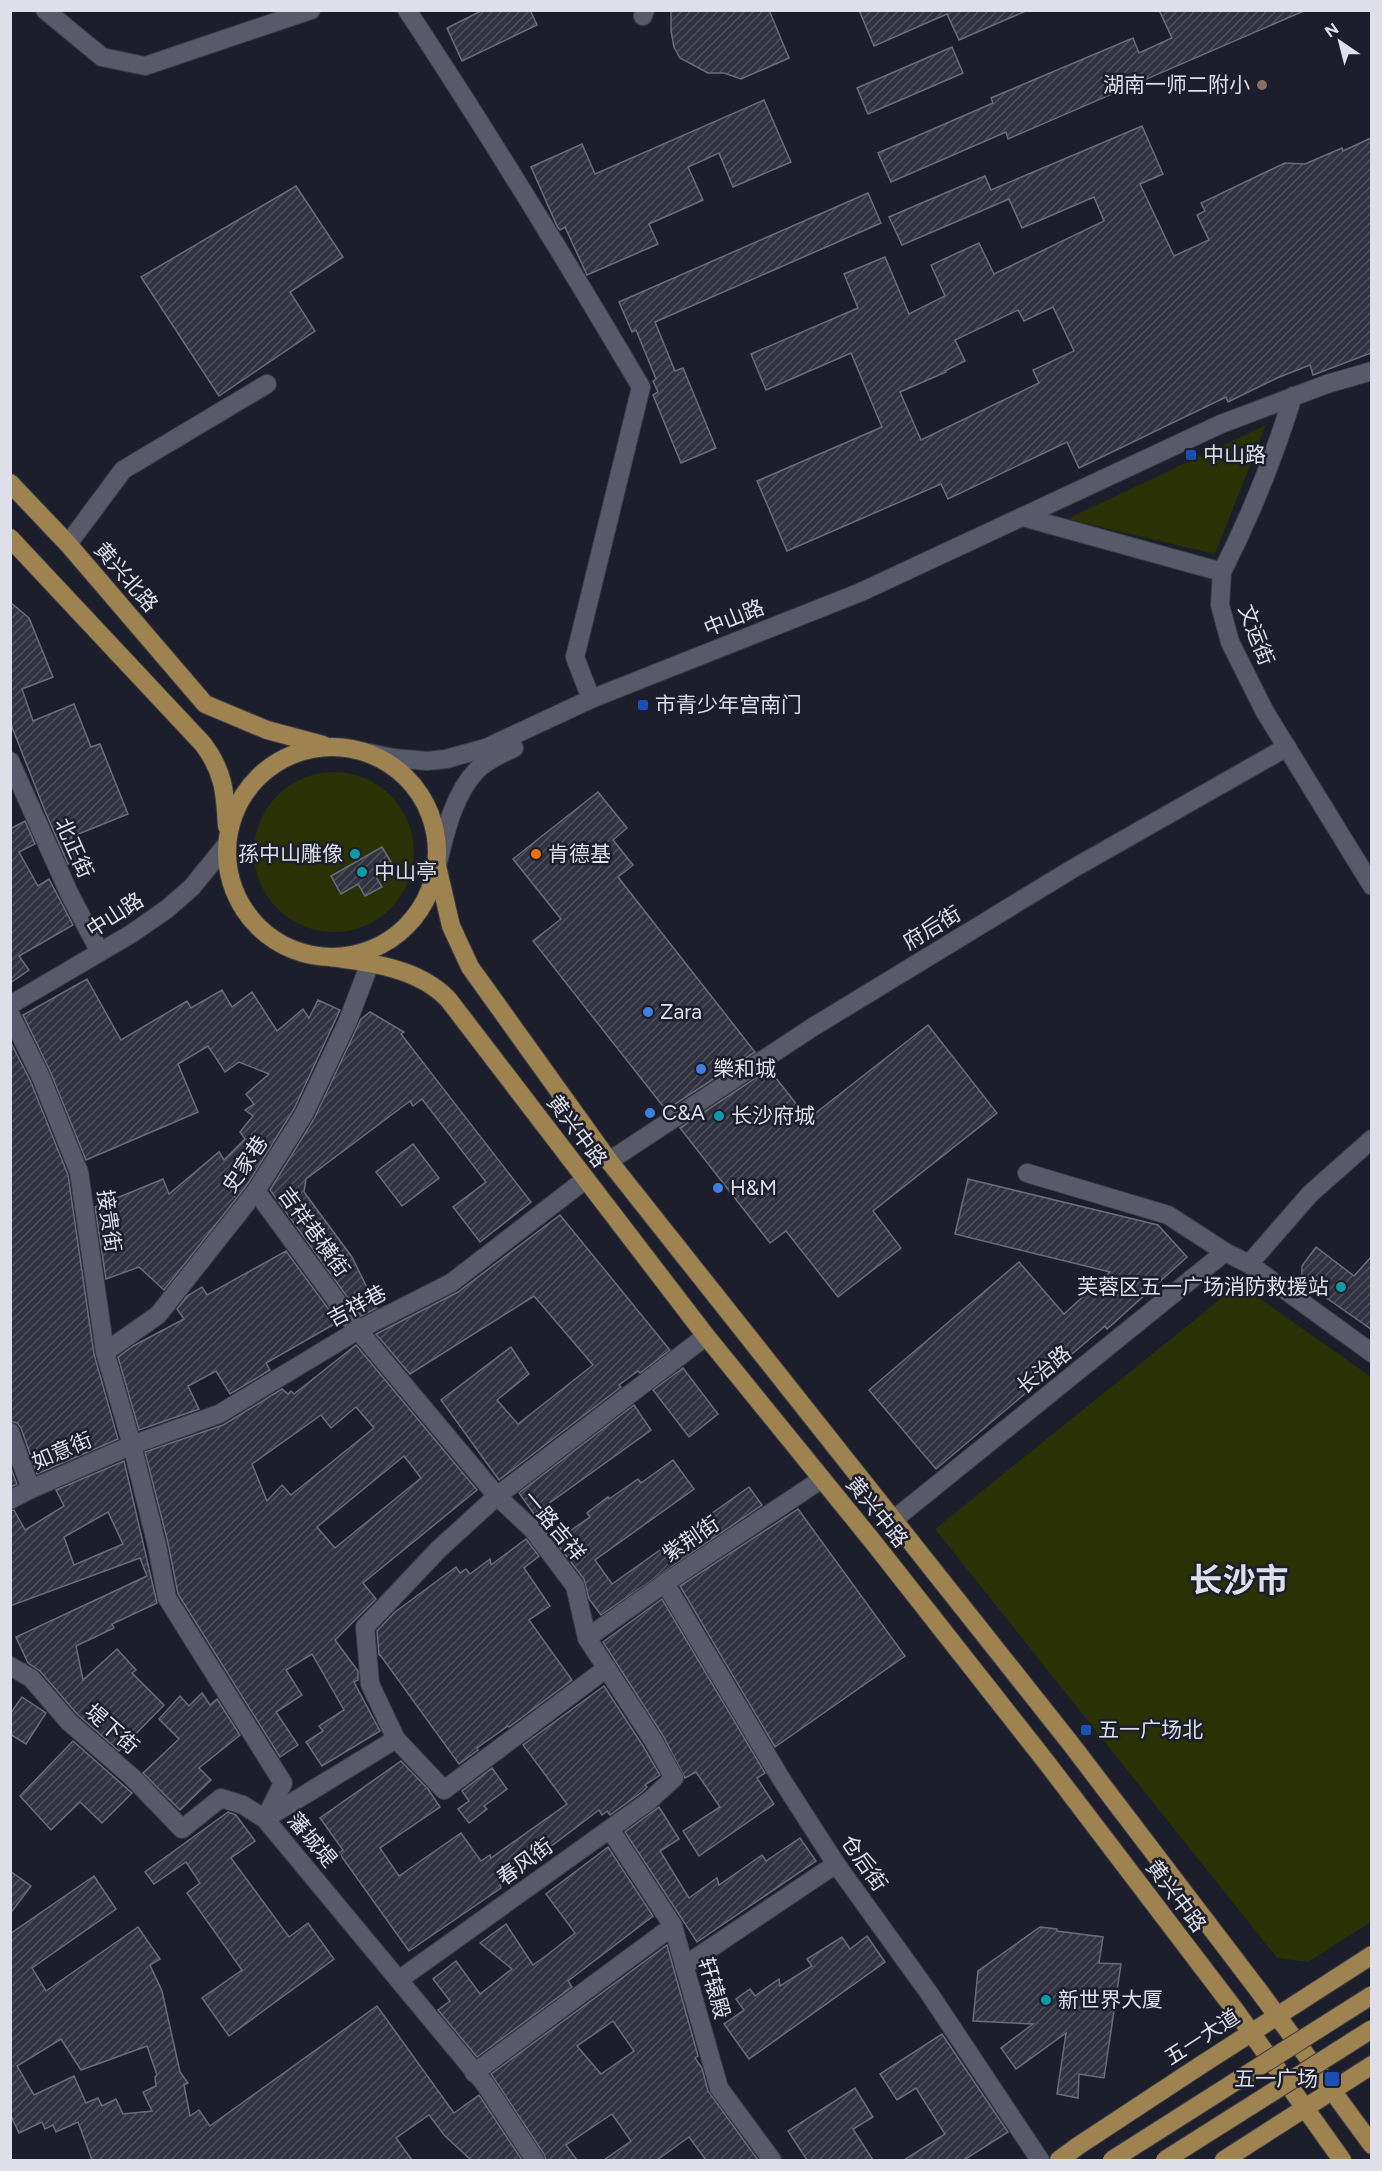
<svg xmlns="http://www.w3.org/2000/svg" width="1382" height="2171" viewBox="0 0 1382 2171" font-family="Figtree,'Noto Sans SC',sans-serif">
  <defs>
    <pattern id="building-hatch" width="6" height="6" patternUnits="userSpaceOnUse" patternTransform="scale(1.5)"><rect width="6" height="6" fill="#313341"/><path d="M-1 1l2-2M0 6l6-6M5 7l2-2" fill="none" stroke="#4e505c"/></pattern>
  </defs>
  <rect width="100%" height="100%" fill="#1c1e2b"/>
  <g fill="#2a3105">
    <polygon points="1266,425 1215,554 1067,519"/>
    <circle cx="334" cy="852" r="80"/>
    <polygon points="1239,1284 1371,1377 1371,1922 1308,1962 1277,1958 935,1529"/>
  </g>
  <g fill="url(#building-hatch)" stroke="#696c7c" stroke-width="1.5" fill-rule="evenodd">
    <polygon points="483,10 530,10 537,25 462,61 447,28"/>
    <polygon points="671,10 769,10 789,58 741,79 724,73 708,73 680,58 674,47 671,31"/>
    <polygon points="859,10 1028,10 959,40 947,14 874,46"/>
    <polygon points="1159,10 1306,10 1008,139 1006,132 891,182 878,153 993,103 991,98 1133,38 1139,53 1172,38"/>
    <polygon points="952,47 963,73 868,114 857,88"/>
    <polygon points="764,100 791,162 733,187 719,153 688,167 703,200 649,224 658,244 587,275 565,227 560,230 557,226 531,167 582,144 595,174"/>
    <path d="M1142,126L1163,174L1140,184L1174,256L1209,240L1197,215L1205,211L1201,203L1285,163L1305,164L1342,148L1343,151L1371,138V353L1313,375L1310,365L1277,378L1228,402L1226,397L1079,468L1067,442L948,499L941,484L787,551L757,481L882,427L851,353L766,390L751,354L858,308L844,274L885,257L909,314L945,296L931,265L979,243L994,274L1104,221L1094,197L1022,228L1009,199L902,245L889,217L985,176L991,190ZM1053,307L1074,351L1033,370L1039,383L921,440L900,392L946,372L945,371L965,361L955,340L1018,310L1024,321Z"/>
    <polygon points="296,186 343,257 290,292 315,331 219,396 141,277"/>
    <polygon points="868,193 881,223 655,322 675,371 683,368 716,448 681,463 653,395 658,392 653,381 656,379 636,330 632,332 619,302"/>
    <polygon points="10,602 29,618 53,677 22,689 33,721 74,704 91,747 100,744 128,814 71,837 80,859 68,864 45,811 10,722"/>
    <polygon points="598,792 627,828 613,840 633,865 618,877 755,1052 666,1110 533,941 561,919 513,859"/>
    <polygon points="25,821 35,844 19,852 38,886 49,879 73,925 19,956 29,970 10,983 10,829"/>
    <polygon points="382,847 394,867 376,877 382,887 365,896 358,884 341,894 331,876"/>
    <polygon points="87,979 121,1040 187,1001 191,1008 222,990 232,1007 252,992 277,1031 303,1009 309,1018 318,1000 340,1010 294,1109 247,1185 164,1290 139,1267 106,1279 95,1207 163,1179 169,1194 219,1152 224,1160 245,1139 240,1132 253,1116 245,1110 254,1104 246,1094 269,1074 239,1062 225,1072 208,1046 178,1064 198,1112 86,1160 50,1071 23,1015"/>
    <polygon points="370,1012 404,1032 401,1034 531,1202 480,1242 453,1207 486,1182 422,1099 413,1106 410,1101 306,1179 304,1192 352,1257 377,1308 361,1316 270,1190 314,1119 361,1019"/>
    <polygon points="928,1025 997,1113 873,1211 901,1248 838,1297 786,1231 770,1243 680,1128 769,1069 808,1119"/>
    <polygon points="10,1041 30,1080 68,1175 94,1354 118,1439 37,1474 21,1428 17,1423 10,1421"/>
    <polygon points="413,1144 439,1178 402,1206 376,1172"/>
    <polygon points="968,1179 1158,1225 1187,1257 1107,1329 1105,1326 936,1469 869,1390 1019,1262 1064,1314 1110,1272 955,1234"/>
    <polygon points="560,1215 670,1350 640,1373 638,1371 619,1385 621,1387 499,1480 441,1400 511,1347 529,1374 497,1400 518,1424 593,1365 534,1296 410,1374 376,1334 458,1292"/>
    <polygon points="1316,1247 1354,1276 1371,1257 1371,1329 1315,1290 1302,1277 1302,1266"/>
    <polygon points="286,1251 338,1322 266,1363 270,1370 230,1394 216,1371 188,1386 199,1409 139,1430 118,1357 133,1346 184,1319 177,1309 187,1296 202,1287 207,1295"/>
    <path d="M356,1345L477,1490L363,1583L376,1599L335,1640L358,1671V1680L354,1682L380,1731L322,1766L306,1742L323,1731L319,1726L344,1710L312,1654L286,1670L302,1695L276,1712L298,1745L280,1757L178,1594L168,1543L145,1452L223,1425L282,1389L288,1394L291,1391L294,1394ZM356,1407L374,1428L291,1495L282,1485L267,1501L252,1464L321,1415L331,1428ZM404,1456L421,1478L335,1548L317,1527Z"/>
    <polygon points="683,1368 718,1414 689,1437 653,1390"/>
    <polygon points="634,1405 651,1430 534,1514 519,1493"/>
    <polygon points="673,1460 694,1489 595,1560 612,1584 749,1487 762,1505 601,1615 589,1599 584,1579 551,1536 563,1527 567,1533 590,1517 587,1513 608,1497 609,1499 638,1479 641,1483"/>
    <path d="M124,1461L157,1603L112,1624L114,1628L76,1646L83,1680L117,1649L136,1670L132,1673L164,1705L119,1751L77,1714L40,1671L28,1663L16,1637L147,1576L140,1558L10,1606V1511L14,1510L25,1530L64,1506L56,1490ZM108,1512L123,1544L74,1565L64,1537Z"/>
    <polygon points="10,1466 17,1484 10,1487"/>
    <polygon points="798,1509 905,1656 775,1747 680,1586"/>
    <polygon points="526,1539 539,1556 524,1568 550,1606 529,1620 572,1680 509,1727 508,1726 477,1748 478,1750 459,1764 381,1656 379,1655 377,1631 395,1612 456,1567 460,1573 466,1569 470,1574 490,1559 491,1565"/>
    <polygon points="662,1599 765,1773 757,1778 774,1804 699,1856 683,1831 720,1807 696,1772 685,1778 662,1734 603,1642"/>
    <polygon points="604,1686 643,1746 660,1775 645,1785 647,1787 642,1792 610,1815 607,1811 602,1815 599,1810 500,1885 501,1888 409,1951 339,1853 343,1850 320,1818 401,1761 428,1789 440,1807 380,1848 399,1876 461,1833 481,1861 490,1855 491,1858 567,1804 523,1745"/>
    <polygon points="202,1693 210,1705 217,1699 240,1735 199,1768 211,1780 180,1810 143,1773 179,1739 159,1719 180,1696 189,1706"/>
    <polygon points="22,1697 46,1713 26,1744 10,1734 10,1714"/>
    <polygon points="73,1741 132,1793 102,1823 80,1802 51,1830 20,1796"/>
    <polygon points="492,1768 507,1789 484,1806 487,1809 469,1823 458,1809 469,1801 462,1791"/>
    <polygon points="659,1807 679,1839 660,1851 689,1898 717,1878 719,1885 762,1855 766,1861 800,1838 816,1861 697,1942 625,1832"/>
    <polygon points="228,1812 236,1815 255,1841 231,1858 289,1937 308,1923 334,1959 229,2036 202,1998 242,1970 187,1893 200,1883 186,1862 154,1884 145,1872"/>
    <polygon points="608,1847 653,1916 568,1981 572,1987 477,2057 438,2010 450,2001 433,1979 456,1961 480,1994 512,1969 480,1943 506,1924 533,1965 547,1955 575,1933 546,1894"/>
    <polygon points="10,1871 31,1886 10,1914"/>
    <path d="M94,1876L116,1909L32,1968L46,1991L138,1927L160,1959L150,1965L162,1991L180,2072L188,2083L184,2085L190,2116L199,2110L210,2126L377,2006L454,2113L479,2095L522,2160H471L445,2136L429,2115L396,2138L412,2160H92L78,2122L56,2132L53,2125L45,2129L42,2122L19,2133L10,2114V1934ZM61,2039L81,2070L147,2046L157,2075L155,2077L156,2086L143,2092L152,2111L123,2114L116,2099L102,2106L98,2098L86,2103L74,2076L34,2095L17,2066Z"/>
    <polygon points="1040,1927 1057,1929 1057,1931 1103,1937 1099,1963 1121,1964 1104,2078 1079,2074 1078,2098 1057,2094 1066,2033 1016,2069 1001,2048 1033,2024 973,2021 978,1971"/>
    <polygon points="867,1936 885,1962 749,2059 724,2024 744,2010 736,1999 750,1989 755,1996 779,1979 780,1986 812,1966 807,1959 842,1937 850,1949"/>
    <path d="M667,1945L698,2056L695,2058L702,2068L708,2091L758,2160H706L689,2137L657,2160H604L631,2141L612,2114L566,2145L577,2160H546L544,2154L491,2074ZM613,2021L634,2051L601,2074L577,2046Z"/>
    <polygon points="942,2034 1008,2132 964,2160 904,2160 945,2134 916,2088 897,2100 880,2074"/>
    <polygon points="855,2088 873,2117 853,2129 873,2160 807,2160 788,2131"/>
  </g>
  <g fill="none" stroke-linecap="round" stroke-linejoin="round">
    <g stroke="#3b3c46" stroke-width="20">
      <g id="minor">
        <polyline points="45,10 102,57 145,66 311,10"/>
        <path d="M407,10C489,134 566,260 641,387L575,657L591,699"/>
        <polyline points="643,16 645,10"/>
        <polyline points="1023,517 1222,572 1220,605 1230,642 1265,712 1372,886"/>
        <polyline points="68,544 123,470 267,384"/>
        <path d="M1222,572C1251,515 1274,457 1293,396"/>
        <polyline points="370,753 393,758 427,761 446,759 486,748 591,699 861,592 1221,424 1327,384 1372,371"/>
        <polyline points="10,761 70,895 100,952"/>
        <path d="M437,866C445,834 453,795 477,770C487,760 501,754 514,748"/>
        <polyline points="10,1005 131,934 167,909 192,887 227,844"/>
        <polyline points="10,1014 40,1075 79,1172 105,1352 132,1445 157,1546 167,1598 283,1783 265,1819 485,2084 535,2160"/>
        <polyline points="609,1161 813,1027 1074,868 1287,747"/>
        <polyline points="1027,1173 1168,1215 1225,1252 1249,1264 1372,1353"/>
        <polyline points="256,1191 358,1330 497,1496 533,1530 575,1586 587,1638 653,1740 674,1778 649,1801 400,1979"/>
        <polyline points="1249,1264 1310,1194 1372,1139"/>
        <polyline points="105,1352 158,1315 256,1191 304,1114 348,1021 370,963"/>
        <polyline points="10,1432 31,1489"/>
        <polyline points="10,1500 31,1489 132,1445 219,1414 358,1330 451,1283 586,1179"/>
        <polyline points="898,1524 897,1517 1225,1252"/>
        <polyline points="665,1583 780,1777 836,1864 929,1993 1040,2160"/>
        <polyline points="587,1638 665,1583 822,1479"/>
        <polyline points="10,1666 31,1678 69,1722 132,1777 182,1829 221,1798 243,1805 265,1819 396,1739 370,1684 365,1627 439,1549 497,1496 706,1336"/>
        <polyline points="396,1739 444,1790 607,1668"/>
        <polyline points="610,1829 673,1926 719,2088 772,2160"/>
        <polyline points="684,1966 836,1864"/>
        <polyline points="474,2073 673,1926"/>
      </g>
    </g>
    <g stroke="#3b3c46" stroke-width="20">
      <g id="major">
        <polyline points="10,483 68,544 205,704 267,730 323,745"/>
        <path d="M10,538L203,744C224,772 225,792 227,826"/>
        <circle cx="332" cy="852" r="105"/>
        <polyline points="437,866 451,926 470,967 609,1161 1071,1744 1259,1991 1372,2145"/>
        <path d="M330,957C372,963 418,968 448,999L706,1336L874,1543L1047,1763L1235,2010L1342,2160"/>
        <polyline points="1059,2160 1078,2146 1198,2067 1372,1955"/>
        <polyline points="1224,2160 1372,2065"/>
      </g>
    </g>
    <use href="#minor" stroke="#585a6a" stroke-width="18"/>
    <use href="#major" stroke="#9e8351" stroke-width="18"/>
    <g stroke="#3b3c46" stroke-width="20" stroke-linecap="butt">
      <g id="major-bridge">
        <polyline points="1112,2160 1372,1995"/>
        <polyline points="1165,2160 1372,2029"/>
      </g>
    </g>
    <use href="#major-bridge" stroke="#9e8351" stroke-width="18"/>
  </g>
  <circle fill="#8d6e63" stroke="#1c1e2b" stroke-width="2" cx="1262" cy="85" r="6"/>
  <g fill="#1a4fb4" stroke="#1c1e2b" stroke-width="2">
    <rect x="1185" y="449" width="12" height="12" rx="3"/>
    <rect x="637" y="699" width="12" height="12" rx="3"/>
    <rect x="1080" y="1724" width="12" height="12" rx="3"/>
    <rect x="1324" y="2071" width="16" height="16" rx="3"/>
  </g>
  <g fill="#0f9aa8" stroke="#1c1e2b" stroke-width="2">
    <circle cx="355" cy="854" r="6"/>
    <circle cx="362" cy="872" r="6"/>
    <circle cx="719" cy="1116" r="6"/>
    <circle cx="1341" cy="1287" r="6"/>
    <circle cx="1046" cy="2000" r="6"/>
  </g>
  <circle fill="#e8710a" stroke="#1c1e2b" stroke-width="2" cx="536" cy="854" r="6"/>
  <g fill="#3f7fe0" stroke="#1c1e2b" stroke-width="2">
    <circle cx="648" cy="1012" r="6"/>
    <circle cx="701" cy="1069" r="6"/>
    <circle cx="650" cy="1113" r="6"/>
    <circle cx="718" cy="1188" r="6"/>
  </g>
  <g text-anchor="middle" stroke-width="5" stroke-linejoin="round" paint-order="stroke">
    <g font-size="21" fill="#dedfe9" stroke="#1c1e2b" text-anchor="start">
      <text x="1250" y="92" text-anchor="end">湖南一师二附小</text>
      <text x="1203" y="462">中山路</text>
      <text x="655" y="712">市青少年宫南门</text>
      <text x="343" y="861" text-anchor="end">孫中山雕像</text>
      <text x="548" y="861">肯德基</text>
      <text x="374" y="879">中山亭</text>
      <text x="660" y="1019">Zara</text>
      <text x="713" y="1076">樂和城</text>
      <text x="662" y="1120">C&amp;A</text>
      <text x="731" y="1123">长沙府城</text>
      <text x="730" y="1195">H&amp;M</text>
      <text x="1329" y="1294" text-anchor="end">芙蓉区五一广场消防救援站</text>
      <text x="1098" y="1737">五一广场北</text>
      <text x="1058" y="2007">新世界大厦</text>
      <text x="1318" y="2086" text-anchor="end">五一广场</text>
    </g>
    <g font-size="21" fill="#dedfe9" stroke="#1c1e2b">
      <text transform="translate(126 577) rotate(49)" y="7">黄兴北路</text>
      <text transform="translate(734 618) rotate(-22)" y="7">中山路</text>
      <text transform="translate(1256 635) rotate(69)" y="7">文运街</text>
      <text transform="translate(74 848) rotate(66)" y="7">北正街</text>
      <text transform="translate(115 915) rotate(-33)" y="7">中山路</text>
      <text transform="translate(932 928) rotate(-31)" y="7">府后街</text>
      <text transform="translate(577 1131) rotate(53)" y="7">黄兴中路</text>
      <text transform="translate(245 1164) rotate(-56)" y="7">史家巷</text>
      <text transform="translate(109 1221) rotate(82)" y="7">接贵街</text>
      <text transform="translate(314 1232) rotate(54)" y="7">吉祥巷横街</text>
      <text transform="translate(357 1306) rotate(-28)" y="7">吉祥巷</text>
      <text transform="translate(1044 1370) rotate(-39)" y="7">长治路</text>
      <text transform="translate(62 1451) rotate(-23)" y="7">如意街</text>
      <text transform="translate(877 1512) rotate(51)" y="7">黄兴中路</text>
      <text transform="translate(554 1526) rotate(50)" y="7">一路吉祥</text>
      <text transform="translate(691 1539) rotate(-34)" y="7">紫荆街</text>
      <text transform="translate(112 1729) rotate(41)" y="7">堤下街</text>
      <text transform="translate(312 1840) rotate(50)" y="7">藩城堤</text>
      <text transform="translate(525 1862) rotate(-36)" y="7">春风街</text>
      <text transform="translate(864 1863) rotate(55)" y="7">仓后街</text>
      <text transform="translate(1176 1896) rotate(53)" y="7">黄兴中路</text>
      <text transform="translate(714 1988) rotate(74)" y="7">轩辕殿</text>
      <text transform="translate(1202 2037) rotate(-33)" y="7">五一大道</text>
    </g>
    <g font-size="33" font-weight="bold" fill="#dedfe9" stroke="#1c1e2b">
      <text x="1239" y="1592">长沙市</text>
    </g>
  </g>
  <rect width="1382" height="2171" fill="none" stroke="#dedfe9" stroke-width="24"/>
  <g transform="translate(1340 42) rotate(325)" stroke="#1c1e2b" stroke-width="4.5" paint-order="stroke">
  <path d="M0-4.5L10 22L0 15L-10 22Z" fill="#dedfe9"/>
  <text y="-9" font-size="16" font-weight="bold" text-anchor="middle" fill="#dedfe9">N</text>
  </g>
</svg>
